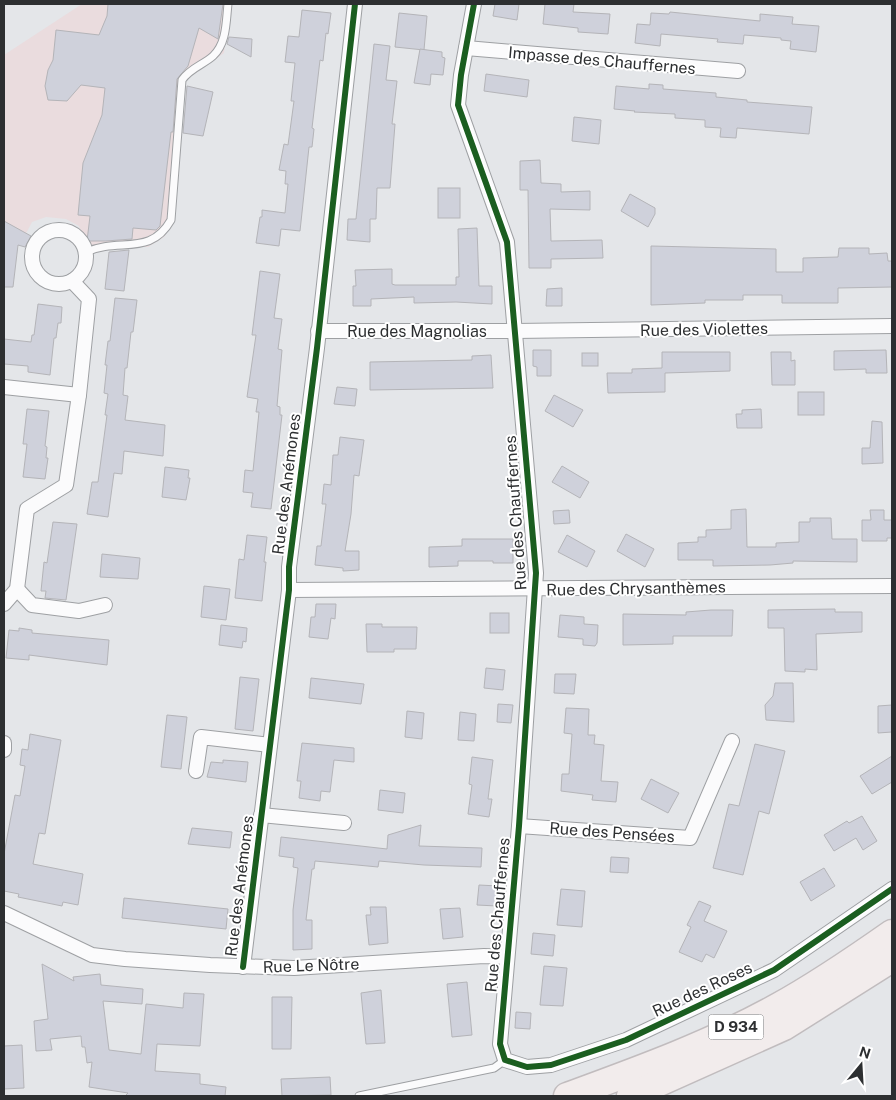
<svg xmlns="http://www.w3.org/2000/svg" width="896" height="1100" viewBox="0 0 896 1100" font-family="'Public Sans',sans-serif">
  <rect width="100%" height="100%" fill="#e4e6e9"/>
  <polygon fill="#eadcde" points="82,4 230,4 224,53 184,81 174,221 164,237 148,247 108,246 89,254 79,226 66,219 46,217 32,222 20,245 4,245 4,55"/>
  <g fill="#cfd1db" stroke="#b4b4b8">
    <polygon points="108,4 223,4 218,39 199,28 188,66 177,79 173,132 171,132 160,226 156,230 133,228 132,239 106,241 87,241 90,216 78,215 83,163 102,115 105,88 81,85 67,101 48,100 45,86 48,70 53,60 56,30 99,35 107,16"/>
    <polygon points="495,4 519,4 517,20 493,16"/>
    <polygon points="545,4 574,4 573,12 610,14 608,34 578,32 578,28 543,24"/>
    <polygon points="302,10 331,13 328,34 326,33 323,61 320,60 312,128 314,129 312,147 309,147 300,231 281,229 279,246 256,243 260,217 262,217 262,210 285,213 288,184 285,184 286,171 279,170 284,144 288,145 294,101 291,101 295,63 285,62 288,36 299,37"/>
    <polygon points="670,12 760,21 760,14 793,17 792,24 819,26 816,52 790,49 791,41 781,40 781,38 744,35 743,44 717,42 718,39 661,34 660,46 635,43 637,24 650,25 651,13 669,14"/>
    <polygon points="399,13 427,16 424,50 395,47"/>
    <polygon points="229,37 252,39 251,57 227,44"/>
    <polygon points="374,44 390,46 386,80 397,81 392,124 395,124 390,188 377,188 376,219 370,219 370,242 347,240 348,219 356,219"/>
    <polygon points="420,49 442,52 442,57 445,58 443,75 431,74 430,85 414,83"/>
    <polygon points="486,74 529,80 527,97 484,91"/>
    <polygon points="649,84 663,85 663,89 716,93 716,97 747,100 747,102 812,107 809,134 737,128 736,138 720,137 721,128 705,127 705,120 675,118 675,114 634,112 635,111 614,109 616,86 649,89"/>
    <polygon points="187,86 213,92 203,136 183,133"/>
    <polygon points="574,117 601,120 599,144 572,141"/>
    <polygon points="540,160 541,183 561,184 561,192 590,191 590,210 550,209 551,241 602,240 603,258 551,259 551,268 529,268 528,190 520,190 520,161"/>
    <rect x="438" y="188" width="22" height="30"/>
    <polygon points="630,194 655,208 655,214 648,227 621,211"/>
    <polygon points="4,221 31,236 25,247 18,245 13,287 4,287"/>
    <polygon points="477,228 479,286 492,286 492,304 456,302 414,303 414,297 371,299 371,306 353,306 353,286 356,286 355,270 392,269 392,284 395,285 456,285 456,277 459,277 458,229"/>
    <polygon points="651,246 776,249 776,272 803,272 803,258 838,257 839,248 869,248 869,254 887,253 888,261 892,261 892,287 838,288 838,303 782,303 782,295 743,295 743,300 705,300 705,303 651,305"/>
    <polygon points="129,250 124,291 105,289 109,252"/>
    <polygon points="260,271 280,274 274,318 282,319 278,349 282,350 277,406 280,407 280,415 282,415 271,509 251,507 253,493 243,492 245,470 253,471 259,412 256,412 258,399 247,397 256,335 252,335"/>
    <polygon points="562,288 562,306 546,306 547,289"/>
    <polygon points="115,298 137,300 133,332 131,332 127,368 125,368 123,395 128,396 125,420 165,425 163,456 124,451 122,474 114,473 108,517 87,514 92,482 98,482 107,415 105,415 108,394 104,393 107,365 105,365 108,341 110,341"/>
    <polygon points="38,304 62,307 61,323 58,323 56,338 54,338 50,375 28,372 28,366 4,364 4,339 31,342 32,335 34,335"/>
    <polygon points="533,350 551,350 551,376 537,376 537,367 533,366"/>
    <polygon points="886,350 887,373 866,373 866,369 834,370 834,351"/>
    <polygon points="662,352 730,352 730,371 665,373 665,392 608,393 607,373 632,373 632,369 662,368"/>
    <polygon points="771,352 791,352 791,361 795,360 795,385 772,385"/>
    <rect x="582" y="353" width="16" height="13"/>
    <polygon points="491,355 493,388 370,390 370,362 472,360 472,356"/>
    <polygon points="337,387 357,389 355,406 334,404"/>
    <rect x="798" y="392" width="26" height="23"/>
    <polygon points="554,395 583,410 573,427 545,411"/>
    <polygon points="27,409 49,411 45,446 47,447 46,458 48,458 45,479 23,477 27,444 23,444"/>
    <polygon points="761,409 762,428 737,428 736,414 742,414 742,410"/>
    <polygon points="872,421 882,422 883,463 862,464 862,448 870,448"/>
    <polygon points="340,437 364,440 359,476 354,475 351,514 345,551 359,551 359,570 343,571 343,568 315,565 317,546 321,546 326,504 322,504 324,484 331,485 333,455 338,455"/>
    <polygon points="562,466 589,482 580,498 552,482"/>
    <polygon points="165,467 189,470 188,478 190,478 186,500 162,497"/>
    <polygon points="746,509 747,547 776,547 776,543 799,542 799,522 810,522 810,518 831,518 832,539 857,539 857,562 793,561 793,563 770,565 713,566 713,560 678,560 678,543 698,542 698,537 706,537 706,530 731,529 731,510"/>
    <polygon points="569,510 570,523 554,524 553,511"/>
    <polygon points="870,510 884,510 884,520 892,520 892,538 887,538 887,541 862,541 862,520 871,520"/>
    <polygon points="53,522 77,524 66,600 45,598 46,591 41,591 44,562 47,563"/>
    <polygon points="626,534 654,549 645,567 617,551"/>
    <polygon points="247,535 267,537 264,562 266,562 262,601 235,598 239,559 244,560"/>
    <polygon points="567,535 595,551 587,567 558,552"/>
    <polygon points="462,539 513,539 513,563 493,563 493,561 458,561 458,566 429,567 429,547 462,546"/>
    <polygon points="102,554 140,558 138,579 100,577"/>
    <polygon points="204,586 230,589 226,620 201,617"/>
    <polygon points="316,604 336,604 335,619 331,618 328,639 309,637 311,617 315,617"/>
    <polygon points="835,609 835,612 862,612 862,632 816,634 817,670 805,669 805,672 785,671 784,628 768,628 768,610"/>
    <polygon points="711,610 733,610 732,636 673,636 673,644 623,645 623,614 686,615 686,612"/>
    <rect x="490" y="613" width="19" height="20"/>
    <polygon points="560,615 584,617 584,624 598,625 597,643 595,646 583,645 583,639 558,637"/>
    <polygon points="366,624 382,624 382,627 417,627 416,649 394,649 394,652 367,652"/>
    <polygon points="221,625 247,628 246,642 243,641 242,648 219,645"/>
    <polygon points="19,628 32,630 32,633 109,640 107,665 29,655 29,660 6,658 9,630 19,631"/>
    <polygon points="486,668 505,670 503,690 484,688"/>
    <polygon points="555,674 576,674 574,694 554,693"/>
    <polygon points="240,677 259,679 253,731 235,729"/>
    <polygon points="311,678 364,684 361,704 309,698"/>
    <polygon points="775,683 793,683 794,722 766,720 765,705 773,696"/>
    <polygon points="498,704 513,705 511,723 497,722"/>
    <polygon points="892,705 892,732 878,733 878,706"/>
    <polygon points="566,708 589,709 588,735 595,735 594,744 604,745 601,781 618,782 616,802 592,800 593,795 561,791 562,774 569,774 572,734 564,733"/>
    <polygon points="407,711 424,713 422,739 405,737"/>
    <polygon points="460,712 476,714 474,741 458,740"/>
    <polygon points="167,715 187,717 181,769 161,767"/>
    <polygon points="30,734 61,740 45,834 39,833 33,864 83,874 78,905 63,902 62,906 18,897 19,894 4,891 4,854 15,795 20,796 25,766 20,765 22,749 28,750"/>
    <polygon points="302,743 354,748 354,762 334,760 330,792 321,791 320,801 299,798 301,781 297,781"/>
    <polygon points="755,744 785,751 769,814 759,811 743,875 713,868 729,804 739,806"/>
    <polygon points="892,756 892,782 872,794 860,776"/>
    <polygon points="472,757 493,760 488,799 492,799 489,817 468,814 472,785 469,784"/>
    <polygon points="223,760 248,762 246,782 207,777 211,762 223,763"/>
    <polygon points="651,779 679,793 668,813 641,799"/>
    <polygon points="380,790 405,793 403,813 378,810"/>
    <polygon points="862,816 877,841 863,850 856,838 834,851 824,835 847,821 849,823"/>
    <polygon points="421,825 419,846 482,848 481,867 424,865 379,861 378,867 315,861 314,869 312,869 306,920 312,920 312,949 293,950 293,910 298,868 293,867 294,858 279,856 281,837 387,849 388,835"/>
    <polygon points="192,828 232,832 230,848 188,844"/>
    <polygon points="611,857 629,858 628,873 610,872"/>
    <polygon points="824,868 835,886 811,901 800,882"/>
    <polygon points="479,885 498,886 497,906 477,905"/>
    <polygon points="561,889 585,891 582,927 557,925"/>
    <polygon points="124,898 228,909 226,929 122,918"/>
    <polygon points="699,901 711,906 704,921 727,931 714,958 706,954 702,962 679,952 691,927 687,925"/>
    <polygon points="370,907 386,907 388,943 369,945 366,915 371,915"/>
    <polygon points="460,908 463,937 443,939 440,909"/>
    <polygon points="533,933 555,935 553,956 531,954"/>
    <polygon points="42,964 74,981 73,977 100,974 101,985 143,989 142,1004 103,1001 109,1050 141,1054 146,1004 183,1008 184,993 204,994 200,1046 157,1044 155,1071 200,1074 200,1084 226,1087 225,1096 125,1096 128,1093 89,1087 92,1062 87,1063 85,1047 82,1047 81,1036 50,1039 52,1050 36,1051 34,1021 48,1019"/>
    <polygon points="544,966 567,968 563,1006 540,1005"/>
    <polygon points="467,982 472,1035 452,1037 447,984"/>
    <polygon points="381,990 385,1043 366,1044 361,993"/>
    <polygon points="272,997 292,997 291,1049 272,1049"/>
    <polygon points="516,1012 531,1013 530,1029 515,1028"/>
    <polygon points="22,1045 24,1088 4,1089 4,1046"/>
    <polygon points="330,1077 331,1095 282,1096 281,1079"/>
  </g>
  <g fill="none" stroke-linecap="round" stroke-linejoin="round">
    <g stroke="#9ea0a3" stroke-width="9">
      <g id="lane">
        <path d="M86,252C120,237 150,257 171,220L182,80C190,68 203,65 213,56C227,43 226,21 228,4"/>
        <polyline points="359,1096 494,1068 505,1060"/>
      </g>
    </g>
    <g stroke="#9ea0a3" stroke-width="16">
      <g id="street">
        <polyline points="474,4 461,75 458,105 507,242 536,573 519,826 500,1044 505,1060 527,1067 551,1065 626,1040 774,970 892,889"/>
        <polyline points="466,48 738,71"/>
        <circle cx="59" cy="257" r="27"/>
        <polyline points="318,331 515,331 892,326"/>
        <polyline points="4,387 79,395"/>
        <polyline points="17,589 32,605 79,611 105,605"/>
        <polyline points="289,590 892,586"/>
        <polyline points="4,604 17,589 27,509 66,485 79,395 89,299 72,281"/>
        <polyline points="4,743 4,750"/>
        <polyline points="196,771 201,737 270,745"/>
        <polyline points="261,815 344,823"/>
        <polyline points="519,826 690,838 732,741"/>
        <polyline points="4,913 92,955 125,959 210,965 294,968 484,956 507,957"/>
        <polyline points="243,967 289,590 289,567 317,348 355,4"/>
      </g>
    </g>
    <g stroke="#c1bcbe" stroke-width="29">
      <g id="highway">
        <path d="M567,1096C638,1070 710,1044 777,1007C817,985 855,959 892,933"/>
        <polyline points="630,1096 784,1027 892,959"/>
      </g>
    </g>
    <use href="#lane" stroke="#fbfbfc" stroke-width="7"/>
    <use href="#street" stroke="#fbfbfc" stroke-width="14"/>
    <use href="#highway" stroke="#f2ecec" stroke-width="26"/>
    <g stroke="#fff" stroke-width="9">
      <g id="cycleway">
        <polyline points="474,4 461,75 458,105 507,242 536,573 519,826 500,1044 505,1060 527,1067 551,1065 626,1040 774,970 892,889"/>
        <polyline points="243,967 289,590 289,567 317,348 355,4"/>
      </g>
    </g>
    <use href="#cycleway" stroke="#1b5e20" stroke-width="6"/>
  </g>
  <g text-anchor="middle" stroke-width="4" stroke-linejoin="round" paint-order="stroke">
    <rect fill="#fff" stroke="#6c6d6f" stroke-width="1" x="708.5" y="1014.5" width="55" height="25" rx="4"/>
    <g font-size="15" font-weight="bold" fill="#2d2f31">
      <text x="736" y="1032">D 934</text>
    </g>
    <g font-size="16" fill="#2d2f31" stroke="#fff">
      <text transform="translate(602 60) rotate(5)" y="6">Impasse des Chauffernes</text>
      <text transform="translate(704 329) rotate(-1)" y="6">Rue des Violettes</text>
      <text x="417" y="337">Rue des Magnolias</text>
      <text transform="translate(286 484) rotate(-83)" y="6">Rue des Anémones</text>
      <text transform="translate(515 513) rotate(-94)" y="6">Rue des Chauffernes</text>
      <text transform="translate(636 588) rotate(-1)" y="6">Rue des Chrysanthèmes</text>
      <text transform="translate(612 832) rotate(4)" y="6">Rue des Pensées</text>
      <text transform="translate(239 886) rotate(-83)" y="6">Rue des Anémones</text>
      <text transform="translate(497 915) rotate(-85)" y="6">Rue des Chauffernes</text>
      <text transform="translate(311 965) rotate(-2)" y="6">Rue Le Nôtre</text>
      <text transform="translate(702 989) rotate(-25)" y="6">Rue des Roses</text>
    </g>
  </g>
  <rect width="896" height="1100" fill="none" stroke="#2d2f31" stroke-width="10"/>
  <g transform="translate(861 1065) rotate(18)" stroke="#ffffff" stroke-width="4" paint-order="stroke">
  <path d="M0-4L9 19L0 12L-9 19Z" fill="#2d2f31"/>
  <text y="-8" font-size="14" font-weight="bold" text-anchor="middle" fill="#2d2f31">N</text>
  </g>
</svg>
